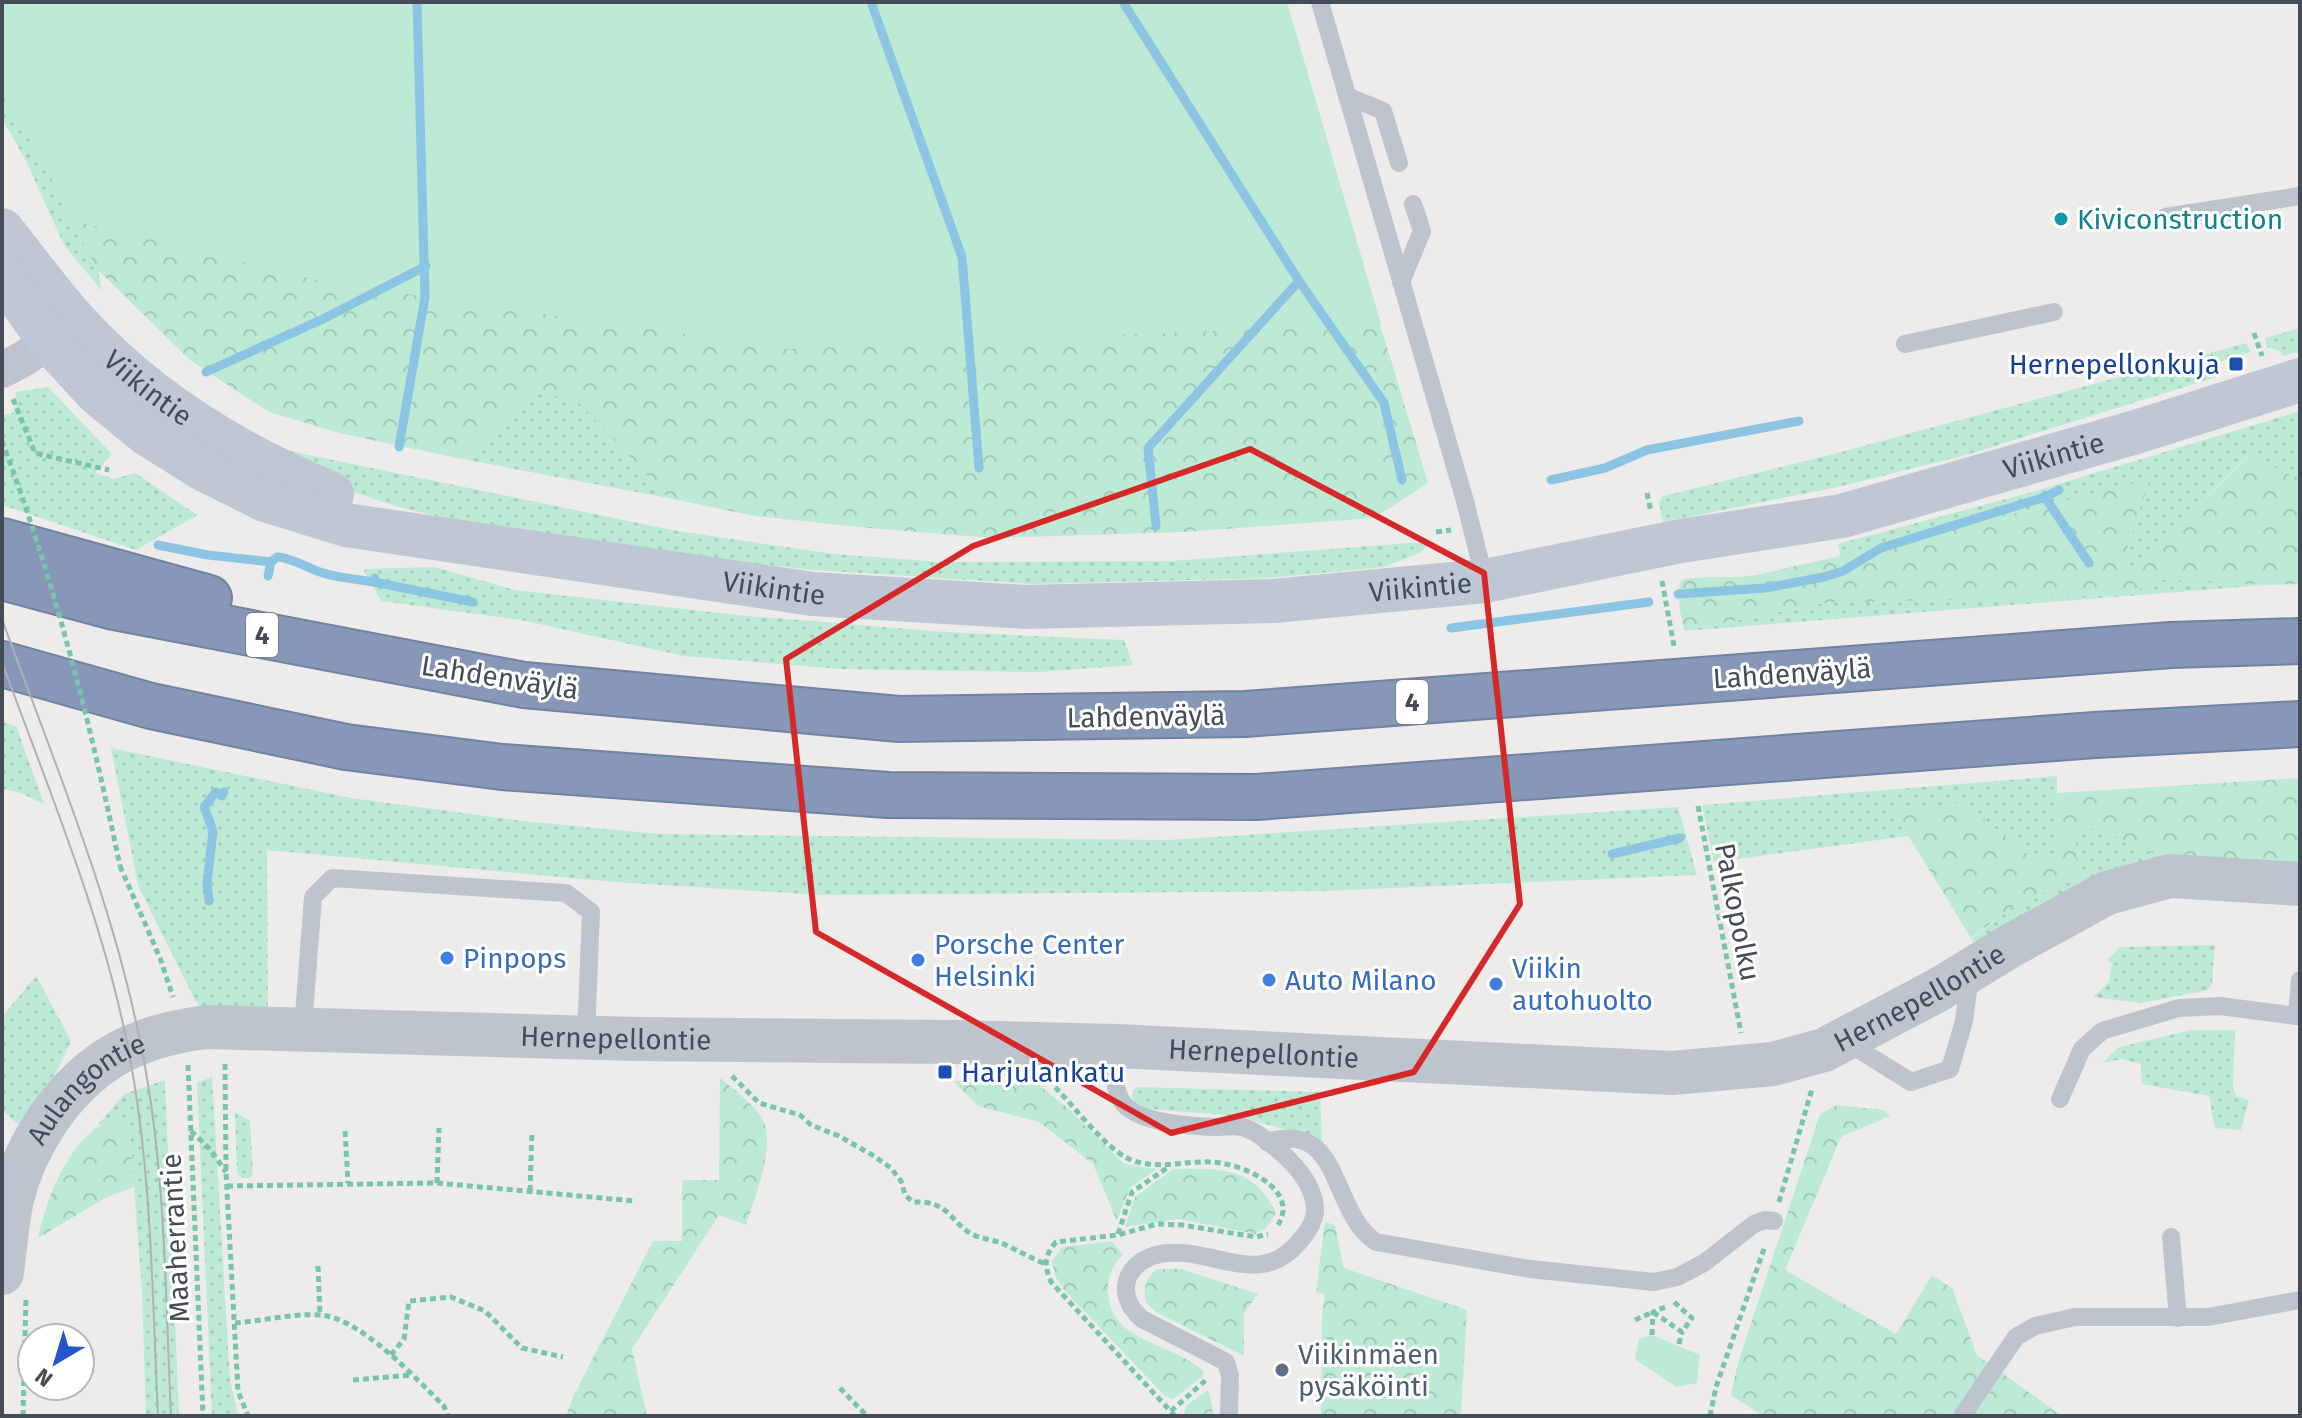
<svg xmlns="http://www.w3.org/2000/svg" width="2302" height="1418" viewBox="0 0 2302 1418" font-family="'Fira Sans',sans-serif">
  <defs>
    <pattern id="grass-dots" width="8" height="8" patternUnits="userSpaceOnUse" patternTransform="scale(2)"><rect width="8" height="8" fill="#bcead5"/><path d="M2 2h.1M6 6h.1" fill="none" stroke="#a3cab9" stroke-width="1.8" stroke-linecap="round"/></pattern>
    <pattern id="forest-crowns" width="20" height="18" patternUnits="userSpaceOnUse" patternTransform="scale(2)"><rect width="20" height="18" fill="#bcead5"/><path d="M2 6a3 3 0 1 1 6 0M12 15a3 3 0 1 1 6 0" fill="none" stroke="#a3cab9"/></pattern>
  </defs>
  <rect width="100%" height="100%" fill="#eeeceb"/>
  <g fill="url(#grass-dots)">
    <polygon points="2,95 47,168 70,220 98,270 102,291 64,245 27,163 2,118"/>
    <path d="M61,272C85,299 108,332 135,356C181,396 237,431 294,452L677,531L834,554L941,562L1171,561L1423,542L1426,547L1419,553L1384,567L1266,578L1032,584L815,570L614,549L470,524L395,506L321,481L154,384Z"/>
    <polygon points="2300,328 2300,352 2282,356 2280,351 2267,347 2265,339 2268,337"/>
    <polygon points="2246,343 2251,352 2212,364 2216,377 1966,455 1838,487 1663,522 1659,502 1663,496 1830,455"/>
    <polygon points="48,387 112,454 95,473 114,479 135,473 197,515 136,550 2,505 2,416 14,412 16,392"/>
    <polygon points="537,392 578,401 668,498 462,459"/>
    <polygon points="2300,411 2300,480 2248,454 2144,565 2121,569 2149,480 1841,557 1838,544 2032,492"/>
    <polygon points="435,567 515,590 737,615 945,632 1124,640 1133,665 1039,672 841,669 684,656 521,620 381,601 363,569"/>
    <polygon points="2157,579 2266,585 1684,631 1824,603 2129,595"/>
    <polygon points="2,722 16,726 44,804 18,792 2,789"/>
    <polygon points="111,748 351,798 523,821 659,834 1167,840 1678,807 1697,875 1323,891 819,895 615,882 267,850 268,1010 200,1010 138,885"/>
    <polygon points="2057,776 2057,855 2034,859 1963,803 1893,809 1908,836 1714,862 1702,805"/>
    <polygon points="2098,827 2143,851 2206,863 1976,946 1971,939 2016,904 2077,879 2075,833"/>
    <polygon points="2215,945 2212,984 2207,990 2141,1003 2093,997 2109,982 2112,963 2107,960 2120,947"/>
    <polygon points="36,976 71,1041 56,1073 18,1124 2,1110 2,1017"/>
    <polygon points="2191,1030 2235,1030 2233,1085 2236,1096 2249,1100 2241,1130 2215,1128 2209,1096 2142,1084 2141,1064 2122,1059 2102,1063 2119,1047"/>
    <polygon points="212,1077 230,1380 238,1416 212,1416 197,1083"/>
    <polygon points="165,1080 179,1416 146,1416 142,1292 130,1135 112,1119 98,1125 124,1094"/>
    <polygon points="1139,1087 1320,1092 1322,1141 1239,1116 1147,1109 1137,1104 1132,1097 1133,1090"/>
    <polygon points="235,1112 250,1121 253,1173 250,1178 242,1178 237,1174"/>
  </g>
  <g fill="url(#forest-crowns)">
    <polygon points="2,2 1283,2 1428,483 1374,518 1185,532 993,538 868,528 755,516 668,498 578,401 538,392 462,459 339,433 269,412 190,360 98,270 70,220 47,168 2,95"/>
    <path d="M2249,454L2300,480V584L2266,585L2157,579L2129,595L1824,603L1684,631C1681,615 1676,596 1681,580C1707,574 1734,580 1760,574C1891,546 2020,512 2150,479L2121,568L2144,565Z"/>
    <polygon points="2300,778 2300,868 2206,863 2143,851 2098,827 2075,833 2078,879 2016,904 1971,938 1892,809 1963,803 2034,859 2057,855 2057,793"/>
    <path d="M720,1078C734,1090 756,1105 764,1122C775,1150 754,1198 746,1225L719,1215L632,1349L647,1416H566L574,1395L653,1241H682V1180H719Z"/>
    <polygon points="953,1081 1039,1085 1069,1109 1124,1164 1157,1169 1130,1188 1117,1221 1093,1164 1039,1122 978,1106"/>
    <polygon points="1837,1105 1884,1110 1890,1116 1841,1137 1785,1270 1896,1334 1932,1275 1952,1288 1977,1355 2062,1416 1763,1416 1731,1395 1738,1363 1820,1114"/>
    <path d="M112,1119L130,1135L134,1187L105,1198L38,1238C47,1196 70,1136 112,1119Z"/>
    <path d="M1173,1169C1218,1168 1255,1166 1276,1213L1266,1228L1255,1234L1179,1219L1125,1227L1135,1197Z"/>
    <polygon points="1325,1222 1335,1225 1344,1268 1467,1310 1461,1416 1321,1416 1322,1314 1325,1294 1316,1292"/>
    <path d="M1112,1241L1123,1255C1114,1263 1108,1275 1108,1288C1107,1344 1172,1341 1203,1371V1376L1173,1399L1165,1396L1064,1290L1055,1276L1052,1261L1062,1247Z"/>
    <path d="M1158,1269H1181L1258,1294L1244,1313V1356L1156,1312L1145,1301C1144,1287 1145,1277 1158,1269Z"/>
    <polygon points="1208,1390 1214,1416 1183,1416 1187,1405"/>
  </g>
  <g fill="#bcead5">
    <polygon points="2,2 1287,2 1381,324 789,349 330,283 70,220 47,168 2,95"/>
    <polygon points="1652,1335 1700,1355 1697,1383 1676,1387 1635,1359 1639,1339"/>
  </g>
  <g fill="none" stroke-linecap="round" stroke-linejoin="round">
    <g stroke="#8cc4e4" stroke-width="9">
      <polyline points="871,2 962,257 979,468"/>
      <polyline points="1123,2 1299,281 1148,448 1156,526"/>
      <polyline points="1299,281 1384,403 1402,480"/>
      <polyline points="206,372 321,320 426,266"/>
      <polyline points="399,447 425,297 417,2"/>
      <polyline points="1551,480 1605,468 1647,450 1799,421"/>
      <polyline points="2045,497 2059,490"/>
      <polyline points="158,545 208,555 271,562"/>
      <path d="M268,576L271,562L277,557C291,557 309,569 323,573C339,578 357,579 374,582L375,578"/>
      <polyline points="374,582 473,602"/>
      <polyline points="1678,594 1765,588 1824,577 1843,571 1881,548 2045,497 2089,563"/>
      <polyline points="1451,628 1649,602"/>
      <polyline points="1612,854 1680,838"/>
      <polyline points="209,901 207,883 213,831 204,807 216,792 222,796 224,792"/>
    </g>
    <g stroke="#7282a3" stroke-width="48">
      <g id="motorway">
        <polyline points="2,541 209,598"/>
        <polyline points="2,577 114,607 524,685 899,719 1245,714 2171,645 2300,641"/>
        <polyline points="2,664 151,706 346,747 502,767 888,795 1256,797 2095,735 2300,724"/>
      </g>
    </g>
    <g stroke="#77c5aa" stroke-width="5" stroke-dasharray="6 4" stroke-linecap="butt">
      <polyline points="2254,333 2262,356"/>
      <polyline points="13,399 35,453 109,470"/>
      <polyline points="1647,493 1651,512"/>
      <polyline points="1436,532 1451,530"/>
      <polyline points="1662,581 1674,646"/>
      <polyline points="1698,806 1741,1033"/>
      <polyline points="120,866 160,958 173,997"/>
      <polyline points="225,1064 226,1173 238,1391 248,1416"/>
      <polyline points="188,1065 203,1416"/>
      <path d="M732,1076L759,1103L800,1115L811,1125L839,1136L874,1156L891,1168L901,1181L905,1195L913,1202C952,1200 951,1226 976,1236C984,1239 993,1240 1001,1243C1016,1249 1030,1258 1046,1264"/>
      <path d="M1052,1078L1054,1086C1074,1106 1105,1148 1129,1159C1160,1172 1189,1158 1220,1163C1250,1167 1302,1193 1276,1228"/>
      <polyline points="191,1131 210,1149 226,1172"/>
      <polyline points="345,1131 348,1183"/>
      <polyline points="437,1183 439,1128"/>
      <polyline points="227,1186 437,1183 635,1201"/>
      <polyline points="530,1191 532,1131"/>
      <polyline points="1779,1202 1812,1089"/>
      <polyline points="1118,1234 1132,1192 1170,1166"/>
      <polyline points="318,1266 320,1315"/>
      <polyline points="1635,1320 1653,1312 1682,1332 1692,1318 1674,1302"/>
      <path d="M235,1323C262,1321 294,1313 321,1315C362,1319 415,1378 444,1406L448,1416"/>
      <polyline points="1652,1335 1653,1312 1668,1306"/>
      <polyline points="1679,1344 1682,1332"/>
      <polyline points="391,1355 404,1339 409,1301 451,1297 485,1311 522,1348 563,1357"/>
      <polyline points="353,1380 412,1375"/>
      <polyline points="840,1388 867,1416"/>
      <polyline points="1171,1411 1206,1380"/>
      <polyline points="23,1416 26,1297"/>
      <path d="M1175,1416L1051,1282C1044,1265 1044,1256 1056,1242L1118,1235L1157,1224L1182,1225L1256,1237L1268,1234"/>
      <polyline points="1710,1416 1716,1387 1765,1246"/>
    </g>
    <g stroke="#bdc4cd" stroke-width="18">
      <polyline points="1320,2 1465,501 1485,581"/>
      <polyline points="1347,96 1383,111 1399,163"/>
      <polyline points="2165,217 2300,196"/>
      <polyline points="1401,282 1422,231 1413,204"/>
      <polyline points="1905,344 2054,312"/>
      <polyline points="2300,980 2297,1016 2300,1016"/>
      <polyline points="303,1028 313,897 332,878 566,893 591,912 586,1037"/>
      <polyline points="1845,1041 1911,1082 1950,1069 1964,1021 1970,976"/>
      <path d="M1116,1046C1115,1062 1112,1086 1121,1100C1135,1124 1192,1126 1218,1127C1225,1127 1235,1125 1242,1127C1255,1129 1282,1152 1291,1162C1303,1174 1315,1192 1315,1210C1315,1221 1306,1234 1299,1242C1261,1288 1215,1249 1168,1253C1129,1256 1110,1291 1142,1319L1226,1362L1230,1376L1229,1416"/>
      <polyline points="2060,1099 2082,1049 2102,1031 2179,1008 2220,1006 2297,1016"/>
      <path d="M1267,1142C1343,1119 1329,1211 1376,1242L1530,1269L1654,1282L1677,1277L1704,1263L1754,1224L1765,1220L1774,1221"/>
      <polyline points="2171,1237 2178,1318"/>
      <polyline points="1962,1416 2016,1337 2035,1326 2075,1317 2208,1317 2300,1300"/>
    </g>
    <polyline stroke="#bdc4cd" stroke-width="36" points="2,370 25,358 70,324"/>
    <path stroke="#bdc4cd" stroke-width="44" id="s1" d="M2,1273C5,1248 7,1223 12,1199C25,1145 61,1090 108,1059C138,1040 173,1031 207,1027L636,1039L954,1042L1116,1046L1672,1073L1773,1064L1824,1050L1938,990L2010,946L2107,893L2170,876L2300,884"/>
    <g stroke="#bfc6d4" stroke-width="44">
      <path id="s2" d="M2,230C26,260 49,292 75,321C146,400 235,454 332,494"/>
      <path id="s3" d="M2,274L50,342L98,394L147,434L201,468L265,500L346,525L813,594L1026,607L1274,601L1485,581L1681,541L1842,516L2136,432L2300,380"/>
    </g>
    <use href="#motorway" stroke="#8697b7" stroke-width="44"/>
    <g stroke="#aeb0b6" stroke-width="2">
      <path d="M2,619C52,757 111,896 140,1041C166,1164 165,1291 171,1416"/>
      <path d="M2,662C47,786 103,918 128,1048C152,1169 152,1293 158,1416"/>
    </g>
    <path stroke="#77c5aa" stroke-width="5" stroke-dasharray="6 4" stroke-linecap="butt" d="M2,441C54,580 90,721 120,866"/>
  </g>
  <path fill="none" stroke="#d62828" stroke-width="6" stroke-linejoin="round" d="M1250,449L1484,573L1520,904L1414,1072L1171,1133L816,932L786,659L973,546Z"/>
  <circle fill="#0f9aa8" stroke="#fff" stroke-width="3" cx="2061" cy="219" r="8"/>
  <g fill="#1a4fb4" stroke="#fff" stroke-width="3">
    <rect x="2228" y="356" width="16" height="16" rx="4"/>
    <rect x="937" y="1064" width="16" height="16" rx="4"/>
  </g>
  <g fill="#3f7fe0" stroke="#fff" stroke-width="3">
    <circle cx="447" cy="958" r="8"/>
    <circle cx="918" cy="960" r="8"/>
    <circle cx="1269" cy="980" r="8"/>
    <circle cx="1496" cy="984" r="8"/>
  </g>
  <circle fill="#5c6f8a" stroke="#fff" stroke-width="3" cx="1282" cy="1370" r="8"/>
  <g text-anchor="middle" stroke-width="6" stroke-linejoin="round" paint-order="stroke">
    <g fill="#fff" stroke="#7d8289" stroke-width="2">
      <rect x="246" y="613" width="32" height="44" rx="6"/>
      <rect x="1396" y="680" width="32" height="44" rx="6"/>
    </g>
    <g font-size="26" font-weight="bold" fill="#454c57">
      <text x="262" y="644">4</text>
      <text x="1412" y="711">4</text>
    </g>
    <g font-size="28" fill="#0d838f" stroke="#fff" text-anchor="start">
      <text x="2077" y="229">Kiviconstruction</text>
    </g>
    <g font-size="28" fill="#164399" stroke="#fff" text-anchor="end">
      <text x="2220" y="374">Hernepellonkuja</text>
      <text x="961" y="1082" text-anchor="start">Harjulankatu</text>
    </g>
    <g font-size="28" fill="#454c57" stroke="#fff">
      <text dy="10" stroke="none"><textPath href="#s2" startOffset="216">Viikintie</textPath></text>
      <text dy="10" stroke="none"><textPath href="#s3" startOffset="2166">Viikintie</textPath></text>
      <text dy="10" stroke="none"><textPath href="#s3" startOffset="1518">Viikintie</textPath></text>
      <text dy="10" stroke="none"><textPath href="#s3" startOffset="870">Viikintie</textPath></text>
      <text transform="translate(1792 673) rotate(-4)" y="10">Lahdenväylä</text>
      <text transform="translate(500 677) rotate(9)" y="10">Lahdenväylä</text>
      <text transform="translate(1146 716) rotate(-1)" y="10">Lahdenväylä</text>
      <text transform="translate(1738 912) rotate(79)" y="10">Palkopolku</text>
      <text dy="10" stroke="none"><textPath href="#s1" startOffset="2082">Hernepellontie</textPath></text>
      <text dy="10" stroke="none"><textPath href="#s1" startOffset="762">Hernepellontie</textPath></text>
      <text dy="10" stroke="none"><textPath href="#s1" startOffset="1410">Hernepellontie</textPath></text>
      <text dy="10" stroke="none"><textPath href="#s1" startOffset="212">Aulangontie</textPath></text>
      <text transform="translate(175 1238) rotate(-93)" y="10">Maaherrantie</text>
    </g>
    <g font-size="28" fill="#366cbe" stroke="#fff" text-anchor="start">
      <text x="934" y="954">Porsche Center<tspan x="934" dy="32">Helsinki</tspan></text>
      <text x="463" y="968">Pinpops</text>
      <text x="1512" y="978">Viikin<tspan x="1512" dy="32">autohuolto</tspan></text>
      <text x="1285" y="990">Auto Milano</text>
    </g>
    <g font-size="28" fill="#4e5e75" stroke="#fff" text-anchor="start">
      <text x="1298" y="1364">Viikinmäen<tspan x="1298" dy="32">pysäköinti</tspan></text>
    </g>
  </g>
  <rect width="2302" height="1418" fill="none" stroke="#454c57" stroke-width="8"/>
  <g transform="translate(56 1362) rotate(218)"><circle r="38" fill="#ffffff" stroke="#b5b7bc" stroke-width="2"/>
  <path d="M0-6L14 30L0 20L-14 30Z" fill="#2656ce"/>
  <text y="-12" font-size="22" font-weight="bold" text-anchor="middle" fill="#454c57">N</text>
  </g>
</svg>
